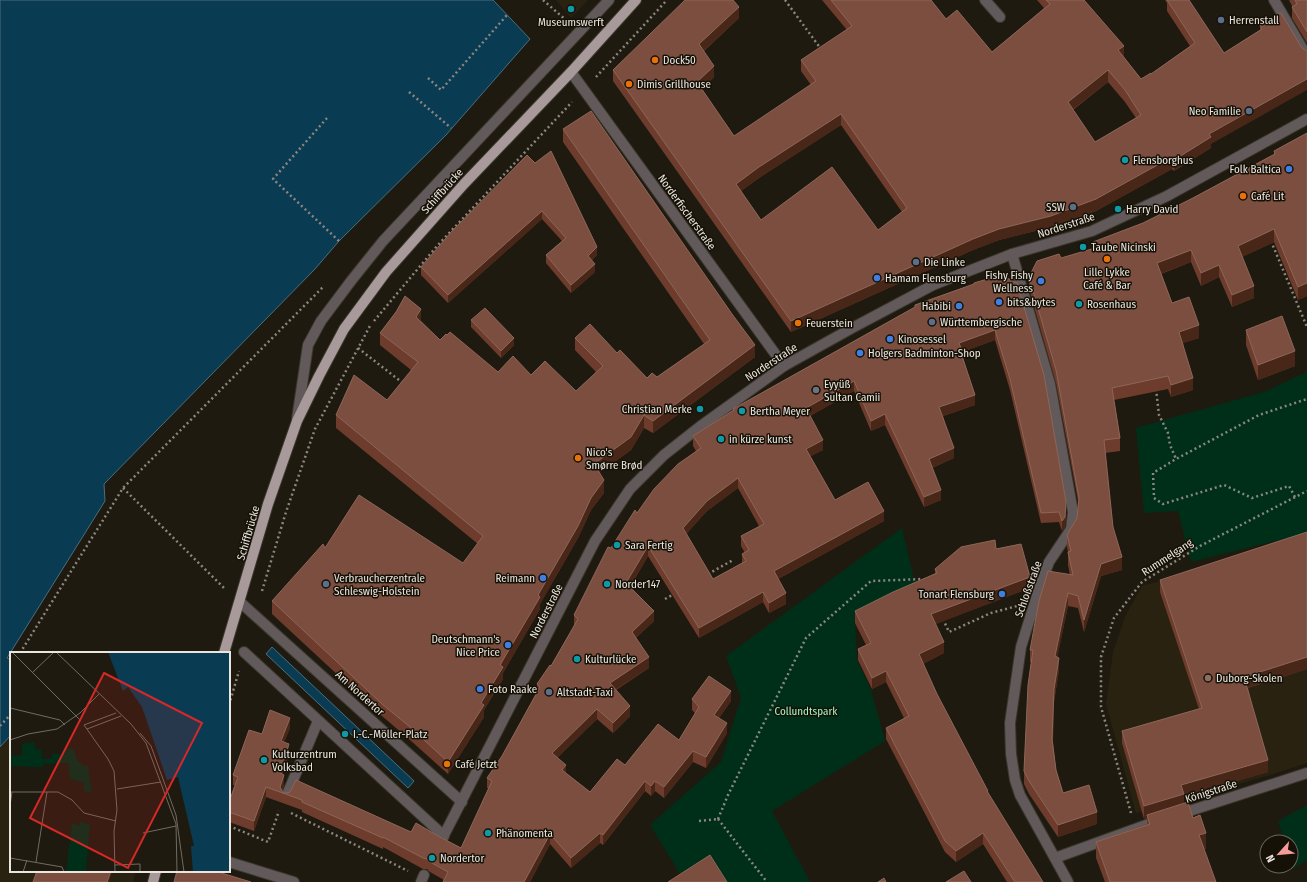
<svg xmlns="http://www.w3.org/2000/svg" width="1307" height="882" viewBox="0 0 1307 882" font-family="'Fira Sans Condensed',sans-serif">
  <rect width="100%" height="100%" fill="#1f1a0f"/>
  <g fill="#2a2211">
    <polygon points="556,0 588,0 571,18"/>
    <polygon points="1307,540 1307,763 1270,775 1136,813 1106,704 1113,652 1125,617 1142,586"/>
    <polygon points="11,735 11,871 136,871 133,882 0,882 0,747"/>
  </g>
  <g fill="#002f19">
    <polygon points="1307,372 1307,533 1191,562 1178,511 1144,513 1136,428 1264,392"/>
    <polygon points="902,528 917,593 855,623 857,660 871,690 885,741 772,811 810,882 685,882 650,825 721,762 741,698 726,656"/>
    <polygon points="1307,805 1307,860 1294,868 1291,860 1291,842 1285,842 1278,821"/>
  </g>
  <g fill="#093b53" stroke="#4c6e7d">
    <polygon points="0,0 493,0 530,39 446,135 339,241 315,269 104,484 105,501 7,658 11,660 11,735 0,747"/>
    <polygon points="272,647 414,781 408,788 266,654"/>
  </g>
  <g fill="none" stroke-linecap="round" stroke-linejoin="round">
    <g stroke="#3b372c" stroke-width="12">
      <g id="minor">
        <polyline points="985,0 1000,17"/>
        <polyline points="1274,0 1307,56"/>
        <polyline points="571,72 784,366"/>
        <polyline points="1012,254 1050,384 1073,512 1071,529 1049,562 1039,589 1021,647 1010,723 1011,754 1015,780 1020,795 1068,882"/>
        <polyline points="297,419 308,345 321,321 351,281 383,241 609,0"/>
        <polyline points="240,602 462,802"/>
        <polyline points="244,652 444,836"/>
        <polyline points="286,797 318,721"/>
        <polyline points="1177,815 1307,773"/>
        <polyline points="441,841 595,541 630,489 664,455 702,425 784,366 854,327 933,285 1012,254 1092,231 1167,196 1307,119"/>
        <polyline points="1055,858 1160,820"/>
        <polyline points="229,862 294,882"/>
        <polyline points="421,882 424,875"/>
      </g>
    </g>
    <g stroke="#3b372c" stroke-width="12">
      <g id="major">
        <polyline points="224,653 268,504 297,421 319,376 344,329 386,272 464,184 571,72 636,0"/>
        <polyline points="153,882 156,871"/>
      </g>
    </g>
    <g stroke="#8c877e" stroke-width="2.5" stroke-dasharray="2 3" stroke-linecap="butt">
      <polyline points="543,0 567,21"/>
      <polyline points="785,0 821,49"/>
      <polyline points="596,77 667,0"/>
      <polyline points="428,78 441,90 507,15"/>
      <polyline points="409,92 451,128"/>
      <polyline points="327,118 273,179 339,241"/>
      <polyline points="1271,241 1307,327"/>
      <polyline points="374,321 437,246 572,102"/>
      <polyline points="358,348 404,384"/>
      <polyline points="1156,389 1159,415 1168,433 1170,445 1176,459"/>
      <polyline points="123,488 225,589"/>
      <polyline points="1295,497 1289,486 1252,498 1224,485 1163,504 1154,498 1153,473 1176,459 1259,415 1307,399"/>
      <polyline points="708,574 733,560"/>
      <polyline points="262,591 286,512 315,429 371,324"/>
      <polyline points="665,599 674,594"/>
      <polyline points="943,619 949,632 991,613 1017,606"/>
      <polyline points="20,653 123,488 324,286"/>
      <polyline points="229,705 239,671"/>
      <polyline points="0,726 11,714"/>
      <polyline points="291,813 408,871"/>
      <polyline points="1131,813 1101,707 1101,657 1114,618 1142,582 1200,546 1307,491"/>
      <polyline points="718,819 728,795 806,638 871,581 923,579 924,581"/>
      <polyline points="718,819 767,882"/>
      <polyline points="699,821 718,819"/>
      <polyline points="229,826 268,842 279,811"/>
    </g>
    <use href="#minor" stroke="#61595a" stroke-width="10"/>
    <use href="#major" stroke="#a8999a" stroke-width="10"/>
  </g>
  <g fill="#6e3c2c" fill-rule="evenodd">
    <path d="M822,0H931L946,19L992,52L1044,8L1037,0H1084L1124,57L1141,79L1151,74L1190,46L1167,11V3L1165,0H1189L1224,53L1260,30V25L1281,13L1211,144V148L1174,171L1172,169L1096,211L1051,227L999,240L973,250L791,332L613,81V70L739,18L704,51L714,77L701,89L734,136L811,85L801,71V60L847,30ZM1108,82L1125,102L1136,118L1095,142L1073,110ZM841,125L902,212L878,230L761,220L741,191L759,178Z"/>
    <polygon points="1289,0 1307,0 1307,43 1292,18 1292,6"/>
    <polygon points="563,129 755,357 653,433 644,428 631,450 599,473 604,493 591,510 578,538 540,604 540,609 503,673 503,679 484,710 484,717 448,774 410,740 382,716 272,614 272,601 325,548 463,563 478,544 336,428 336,415 387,400 411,370 380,345 380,333 396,312 421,321 440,340 498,372 531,375 576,391 596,372 575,350 575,338 617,353 647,378 657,377 704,344 563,142"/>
    <polygon points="1307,133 1307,296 1298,300 1274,242 1242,257 1254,298 1232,307 1219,277 1201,286 1191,262 1161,274 1172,303 1199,338 1183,343 1193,390 1171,397 1168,389 1114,400 1120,438 1120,451 1105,453 1113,527 1122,570 1101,576 1084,632 1078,608 1068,606 1057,657 1059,670 1054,702 1053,742 1056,770 1063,793 1097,824 1058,837 1029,794 1024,784 1024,771 1031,662 1030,662 1030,650 1070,575 1068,565 1068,552 1067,547 1067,535 1077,518 1079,506 1056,383 1029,289 1029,277 1061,258 1093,249 1093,242 1143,223 1191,199 1274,154 1274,151"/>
    <polygon points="527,155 597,255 592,260 595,272 571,293 546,263 546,255 562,241 542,219 448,303 421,275 421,267"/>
    <path d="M1001,275L1066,512L1065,527L1062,531L1059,522L1041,523L1010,390L995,340L962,352L963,357L975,405L943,416L954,458L932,468L941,500L924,507L885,425L871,431L854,391L810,416L823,450L810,456L835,500L884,521L778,579L786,604L769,613L763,602L699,638L648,556L630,587L654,621L636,638L649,668L616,690L630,716L613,733L597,719L557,758L566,773L590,792L625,765L679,740L695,713L692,710V699L731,701L719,718L727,733L706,768L693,762L664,798L655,791L651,796L645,791L603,845L600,843L571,868L550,844L530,882H443L444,880L430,872L427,869H423L383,847V849L302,812V810L266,797L254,831L229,822V802L235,785H233V775L262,734L290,728L284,742L289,754L282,774L284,785L282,791L283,793L411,832L438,836L461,848L489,789L487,788V778L502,756L537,693V684L551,666L574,626V615L611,548L637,513L696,451L693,446V436L733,410V409L915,307V305L974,284V283ZM738,488L759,526L741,536V546L745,553L742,554V563L713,579L686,534L707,511Z"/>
    <polygon points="471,320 514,345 501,358 471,327"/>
    <polygon points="1246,330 1295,366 1258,380 1246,345"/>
    <polygon points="1307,532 1307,669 1248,688 1268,772 1184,796 1184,804 1193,818 1206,849 1204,849 1216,882 1105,882 1096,858 1096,842 1147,824 1147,818 1144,819 1122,743 1122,731 1199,709 1160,592 1160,580"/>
    <polygon points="996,549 1030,588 935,624 944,653 923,664 937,694 988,793 1043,882 1007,882 983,844 956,862 945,852 886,739 886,728 904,718 886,682 872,689 858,660 858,649 866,645 855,623 855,611 935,574 935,569"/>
  </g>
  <g fill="#492718">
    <polygon points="739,7 739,18 699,55 699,44"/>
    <polygon points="1124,46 1124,57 1118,50"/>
    <polygon points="714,66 714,77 697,94 697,82"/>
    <polygon points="1108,70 1108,82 1068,113 1068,102"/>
    <polygon points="1307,79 1307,90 1211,144 1211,148 1174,171 1174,160 1209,134"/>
    <polygon points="841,114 841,125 759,178 736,195 736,184 759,167"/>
    <polygon points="1172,157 1172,169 1096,211 1051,227 999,240 973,250 791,332 791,321 973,239"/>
    <polygon points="542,211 542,219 448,303 448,295"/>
    <polygon points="1274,229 1274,242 1238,259 1238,246"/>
    <polygon points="597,247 597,255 588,264 588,256"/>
    <polygon points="1191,250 1191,262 1157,275 1157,263"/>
    <polygon points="595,264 595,272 571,293 571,285"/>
    <polygon points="1219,265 1219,277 1201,286 1201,273"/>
    <polygon points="1307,283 1307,296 1298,300 1298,287"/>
    <polygon points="1254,286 1254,298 1232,307 1232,295"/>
    <polygon points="421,309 421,321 416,317"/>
    <polygon points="1199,325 1199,338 1179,344 1179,332"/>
    <polygon points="995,330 995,340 959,353 959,343"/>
    <polygon points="514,338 514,345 501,358 501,351"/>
    <polygon points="755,345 755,357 653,433 653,421"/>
    <polygon points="1295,351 1295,366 1258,380 1258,365"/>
    <polygon points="1193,378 1193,390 1171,397 1171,385"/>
    <polygon points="854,381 854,391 806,418 806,408"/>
    <polygon points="975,395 975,405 939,417 939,407"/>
    <polygon points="885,414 885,425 871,431 871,421"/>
    <polygon points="644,415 644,428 631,450 594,477 594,464"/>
    <polygon points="823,440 823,450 806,459 806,449"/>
    <polygon points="954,448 954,458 929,469 929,459"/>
    <polygon points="738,478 738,488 707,511 683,538 683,528 707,501"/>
    <polygon points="604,480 604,493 591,510 578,538 540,604 540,609 503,673 503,679 484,710 484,717 448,774 448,762 481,703 538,595 591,498"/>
    <polygon points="941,490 941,500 924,507 924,497"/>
    <polygon points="1066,502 1066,512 1065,527 1062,531 1062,521"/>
    <polygon points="884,511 884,521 774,581 774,571"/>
    <polygon points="648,546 648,556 626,593 626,583"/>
    <polygon points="1122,557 1122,570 1101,576 1084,632 1084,620 1101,564"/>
    <polygon points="1030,577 1030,588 931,626 931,614"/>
    <polygon points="763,592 763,602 699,638 699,628"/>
    <polygon points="786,593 786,604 769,613 769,603"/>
    <polygon points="1068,593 1068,606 1055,669 1055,656"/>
    <polygon points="654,611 654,621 632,642 632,632"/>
    <polygon points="944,642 944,653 919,666 919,654"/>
    <polygon points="649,657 649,668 610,693 610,683"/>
    <polygon points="1307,657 1307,669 1244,689 1244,677"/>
    <polygon points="1059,658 1059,670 1054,702 1052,751 1054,689"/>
    <polygon points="886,671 886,682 872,689 872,678"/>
    <polygon points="731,691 731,701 714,725 714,715"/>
    <polygon points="630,706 630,716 613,733 613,723"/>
    <polygon points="597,709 597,719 552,763 552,753"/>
    <polygon points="290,718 290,728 281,751 281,741"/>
    <polygon points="727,723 727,733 706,768 706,757"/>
    <polygon points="289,744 289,754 279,783 279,772"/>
    <polygon points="693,751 693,762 664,798 664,787"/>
    <polygon points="1268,760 1268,772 1184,796 1184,806 1147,815 1147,818 1144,819 1144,806 1181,785"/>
    <polygon points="566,765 566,775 562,770"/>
    <polygon points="284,775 284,785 281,792 280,787"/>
    <polygon points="645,781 645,791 603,845 603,835"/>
    <polygon points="655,781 655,791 651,796 651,786"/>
    <polygon points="266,787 266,797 254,831 254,821"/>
    <polygon points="1097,812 1097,824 1058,837 1058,825"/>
    <polygon points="600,833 600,843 571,868 571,858"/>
    <polygon points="983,833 983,844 956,862 956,851"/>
    <polygon points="1206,833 1206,849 1199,851 1199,835"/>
    <polygon points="550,834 550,844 530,882 524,882"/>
    <polygon points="111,871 112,871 109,882 107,882"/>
  </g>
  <g fill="#7c4e3f" stroke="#8d6658" fill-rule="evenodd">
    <path d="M685,0H733L739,7L699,44L714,66L697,82L734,136L816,81L801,60L852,26L831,0H931L946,19L957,10L992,52L1050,4L1046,0H1084L1124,46L1118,50L1141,79L1151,73V74L1195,43L1167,0H1189L1224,53L1262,29L1260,25L1281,13L1302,48L1307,51V79L1209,134L1211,137L1174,160L1172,157L1096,199L1051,216L999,229L973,239L791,321L613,70ZM1108,70L1125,90L1141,115L1095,142L1068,102ZM841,114L907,208L878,230L832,167L761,220L736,184L759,167Z"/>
    <polygon points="1295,0 1307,0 1307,32 1292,7 1297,4"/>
    <polygon points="591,111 732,314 755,345 653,421 644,415 631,437 594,464 604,480 591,498 578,526 538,595 540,597 500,665 503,667 481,703 484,705 448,762 410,727 382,704 272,601 323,544 325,548 359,495 463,563 483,536 336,415 354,375 387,400 418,362 380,333 396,312 405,296 421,309 416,317 440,340 446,334 447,335 450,332 498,372 513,356 531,375 545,361 576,391 603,366 575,338 590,324 617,353 620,350 647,378 652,373 657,377 710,340 563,129"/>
    <polygon points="1307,133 1307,283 1298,287 1274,229 1238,246 1254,286 1232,295 1219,265 1201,273 1191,250 1157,263 1172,303 1189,297 1199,325 1179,332 1193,378 1171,385 1168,376 1112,388 1120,438 1104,440 1113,527 1122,557 1101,564 1084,620 1078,596 1068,593 1055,656 1059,658 1054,689 1052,739 1056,770 1063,793 1089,785 1097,812 1058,825 1029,781 1024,771 1028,685 1033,650 1030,650 1039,601 1048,571 1073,575 1068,552 1071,551 1067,535 1077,518 1079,498 1056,370 1029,277 1037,261 1059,254 1061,258 1095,248 1093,242 1143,223 1191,199 1275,154 1274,151"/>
    <polygon points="551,151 597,247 588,256 595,264 571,285 546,255 566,238 542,211 448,295 421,267 452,231 527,155 535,163"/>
    <path d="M1001,275L1017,283L1044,375L1066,502L1065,517L1062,521L1059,512L1041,513L1010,379L995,330L959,343L963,353H961L975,395L939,407L954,448L929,459L941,490L924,497L885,414L871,421L854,381L806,408L823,440L806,449L835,500L868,482L884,511L774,571L786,593L769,603L763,592L699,628L648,546L626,583L654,611L632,632L649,657L610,683L630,706L613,723L597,709L552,753L566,765L562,770L590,792L617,759L625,765L658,724L679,740L699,707L692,699L709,676L731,691L714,715L727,723L706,757L693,751L664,787L655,781L651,786L645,781L603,835L600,833L571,858L550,834L524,882H443L448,872L430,862L427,859L423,858L383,837V838L302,802V800L266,787L254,821L229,812V802L238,777L233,775L249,730L262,734L270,710L290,718L281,741L289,744L279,772L284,775L280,787L283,793H286L290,792L296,780L411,832L416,823L438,836L461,848L492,781L487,778L502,756L540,687L537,684L550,665L551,666L578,619L574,615L608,547L611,548L635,510L637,513L654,489L678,464L701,448L693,436L734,410L733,409L915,307V305L974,284V283ZM738,478L764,524L741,536L749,550L742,554L746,561L713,579L683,528L707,501Z"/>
    <polygon points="485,308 514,338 501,351 471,320"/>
    <polygon points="1282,316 1295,351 1258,365 1246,330"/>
    <polygon points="1307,532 1307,657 1244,677 1268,760 1181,785 1184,794 1144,806 1122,731 1202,708 1160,580"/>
    <polygon points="995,540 996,549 1021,544 1030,577 931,614 944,642 919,654 937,694 988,791 987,791 1043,882 1015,882 983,833 956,851 945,841 886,728 909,716 886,671 872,678 858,649 871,643 855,611 893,592 937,573 935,569 961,547"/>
    <polygon points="1188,802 1193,818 1200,815 1206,833 1199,835 1216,882 1110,882 1096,842 1150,824 1147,815"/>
    <polygon points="710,855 727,882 668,882"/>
    <polygon points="37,871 111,871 107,882 33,882"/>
    <polygon points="177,871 215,871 251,882 174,882"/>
    <polygon points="964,871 971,882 946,882"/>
    <polygon points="884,878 886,882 878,882"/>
  </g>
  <g fill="#0f9aa8" stroke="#161107" stroke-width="1.5">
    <circle cx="571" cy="9" r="4"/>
    <circle cx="1125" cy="160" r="4"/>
    <circle cx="1118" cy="209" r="4"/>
    <circle cx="1083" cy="247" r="4"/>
    <circle cx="1079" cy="304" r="4"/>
    <circle cx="700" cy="409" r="4"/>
    <circle cx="742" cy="411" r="4"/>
    <circle cx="721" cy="439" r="4"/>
    <circle cx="617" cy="545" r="4"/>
    <circle cx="607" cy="584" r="4"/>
    <circle cx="577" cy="659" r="4"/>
    <circle cx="345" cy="734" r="4"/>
    <circle cx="264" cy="760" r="4"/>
    <circle cx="488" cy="833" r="4"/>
    <circle cx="432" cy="858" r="4"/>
  </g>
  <g fill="#5c6f8a" stroke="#161107" stroke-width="1.5">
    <circle cx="1221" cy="20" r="4"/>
    <circle cx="1249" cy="111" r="4"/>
    <circle cx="1073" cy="207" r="4"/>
    <circle cx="916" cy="262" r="4"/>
    <circle cx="932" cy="322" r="4"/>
    <circle cx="326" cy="584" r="4"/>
    <circle cx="549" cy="692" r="4"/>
  </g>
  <g fill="#e8710a" stroke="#161107" stroke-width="1.5">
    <circle cx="655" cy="60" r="4"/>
    <circle cx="629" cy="84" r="4"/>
    <circle cx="1243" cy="196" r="4"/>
    <circle cx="1107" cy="259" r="4"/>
    <circle cx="798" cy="323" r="4"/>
    <circle cx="578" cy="458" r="4"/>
    <circle cx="447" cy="764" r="4"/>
  </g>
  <g fill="#3f7fe0" stroke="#161107" stroke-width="1.5">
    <circle cx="1289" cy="169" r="4"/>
    <circle cx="877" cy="278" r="4"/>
    <circle cx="1041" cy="281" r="4"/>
    <circle cx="999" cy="302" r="4"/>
    <circle cx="959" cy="306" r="4"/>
    <circle cx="890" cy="339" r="4"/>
    <circle cx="860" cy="353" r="4"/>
    <circle cx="543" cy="578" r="4"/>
    <circle cx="1002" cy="594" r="4"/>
    <circle cx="508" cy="645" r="4"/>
    <circle cx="480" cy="689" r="4"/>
  </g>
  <circle fill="#6b7280" stroke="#161107" stroke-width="1.5" cx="816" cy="390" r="4"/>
  <circle fill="#8d6e63" stroke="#161107" stroke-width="1.5" cx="1208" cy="678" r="4"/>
  <g text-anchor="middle" stroke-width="3" stroke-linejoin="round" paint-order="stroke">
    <g font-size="11" fill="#eae6df" stroke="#161107" text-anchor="start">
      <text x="1229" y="24">Herrenstall</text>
      <text x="571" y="26" text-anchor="middle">Museumswerft</text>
      <text x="663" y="64">Dock50</text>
      <text x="637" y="88">Dimis Grillhouse</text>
      <text x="1241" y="115" text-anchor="end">Neo Familie</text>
      <text x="1133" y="164">Flensborghus</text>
      <text x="1281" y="173" text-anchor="end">Folk Baltica</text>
      <text x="1251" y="200">Café Lit</text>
      <text x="1065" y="211" text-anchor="end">SSW</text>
      <text x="1126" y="213">Harry David</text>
      <text x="1091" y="251">Taube Nicinski</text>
      <text x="924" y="266">Die Linke</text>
      <text x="1107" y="276" text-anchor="middle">Lille Lykke<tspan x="1107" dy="13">Café &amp; Bar</tspan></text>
      <text x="1033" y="279" text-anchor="end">Fishy Fishy<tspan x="1033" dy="13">Wellness</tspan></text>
      <text x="885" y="282">Hamam Flensburg</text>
      <text x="1007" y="306">bits&amp;bytes</text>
      <text x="1087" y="308">Rosenhaus</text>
      <text x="951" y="310" text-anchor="end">Habibi</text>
      <text x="940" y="326">Württembergische</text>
      <text x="806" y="327">Feuerstein</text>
      <text x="898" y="343">Kinosessel</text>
      <text x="868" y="357">Holgers Badminton-Shop</text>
      <text x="824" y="388">Eyyüß<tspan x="824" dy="13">Sultan Camii</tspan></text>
      <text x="692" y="413" text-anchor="end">Christian Merke</text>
      <text x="750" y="415">Bertha Meyer</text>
      <text x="729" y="443">in kürze kunst</text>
      <text x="586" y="456">Nico's<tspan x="586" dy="13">Smørre Brød</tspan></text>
      <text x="625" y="549">Sara Fertig</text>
      <text x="334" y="582">Verbraucherzentrale<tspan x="334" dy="13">Schleswig-Holstein</tspan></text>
      <text x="535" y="582" text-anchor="end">Reimann</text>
      <text x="615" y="588">Norder147</text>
      <text x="994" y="598" text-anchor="end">Tonart Flensburg</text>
      <text x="500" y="643" text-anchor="end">Deutschmann's<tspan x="500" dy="13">Nice Price</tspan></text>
      <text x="585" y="663">Kulturlücke</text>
      <text x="1216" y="682">Duborg-Skolen</text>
      <text x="488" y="693">Foto Raake</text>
      <text x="557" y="696">Altstadt-Taxi</text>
      <text x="353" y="738">I.-C.-Möller-Platz</text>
      <text x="272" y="758">Kulturzentrum<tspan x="272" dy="13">Volksbad</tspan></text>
      <text x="455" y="768">Café Jetzt</text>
      <text x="496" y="837">Phänomenta</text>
      <text x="440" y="862">Nordertor</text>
    </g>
    <g font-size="11" fill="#eae6df" stroke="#161107">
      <text transform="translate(442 191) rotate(-48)" y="4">Schiffbrücke</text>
      <text transform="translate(687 212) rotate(54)" y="4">Norderfischerstraße</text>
      <text transform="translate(1066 225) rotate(-18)" y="4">Norderstraße</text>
      <text transform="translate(771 362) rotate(-33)" y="4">Norderstraße</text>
      <text transform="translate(248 533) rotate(-74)" y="4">Schiffbrücke</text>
      <text transform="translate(1167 557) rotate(-33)" y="4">Rummelgang</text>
      <text transform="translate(1028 589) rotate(-70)" y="4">Schloßstraße</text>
      <text transform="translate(546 611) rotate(-63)" y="4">Norderstraße</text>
      <text transform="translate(360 693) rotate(42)" y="4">Am Nordertor</text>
      <text transform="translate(1211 791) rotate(-18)" y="4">Königstraße</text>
    </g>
    <g font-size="11" fill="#9cf6c3" stroke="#161107">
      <text x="806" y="715">Collundtspark</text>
    </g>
  </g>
  <g transform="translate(10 652)">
    <rect width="220" height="220" fill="#1f1a0f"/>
    <path d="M24,90L26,98L31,97L32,107L42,106V102H55V97H64L67,108L73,114H78L82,141L74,139V131L60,127L58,111L33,112V115H27L0,114V100L3,104L12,103V92ZM70,169L80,173L76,219L56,220L62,171L69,173Z" fill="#002f19"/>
    <path d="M98,0H220V220H183L181,194H184L168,125L157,128L132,55L118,35L113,39Z" fill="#093b53"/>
    <path fill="none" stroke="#706c62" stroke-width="1" d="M2,0L71,69M46,0L121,72L136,91L166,172L167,220M23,20L44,0M0,56L50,68L55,73M74,73L98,107L104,119L107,158L104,179L105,220M74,73L106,61M77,77L111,64M130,81L141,94L166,163L174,220M0,88L18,82L47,77L70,61L89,42M107,137L151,130M0,140H48L62,148L74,161L106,169M0,154L2,140M133,181L166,174M0,206L52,215L54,220M26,210L37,140M105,213L130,212V220M13,220L17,208"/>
    <path fill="#d62828" fill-opacity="0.15" stroke="#d62828" stroke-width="2" d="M94,21L192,71L118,216L20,166Z"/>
    <rect width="220" height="220" fill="none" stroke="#eae6df" stroke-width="2"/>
  </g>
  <g transform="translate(1279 854) rotate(243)"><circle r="19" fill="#161107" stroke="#6b665d"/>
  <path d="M0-3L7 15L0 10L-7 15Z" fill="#f59b9c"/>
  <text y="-6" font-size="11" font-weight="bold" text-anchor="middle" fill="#eae6df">N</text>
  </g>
</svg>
